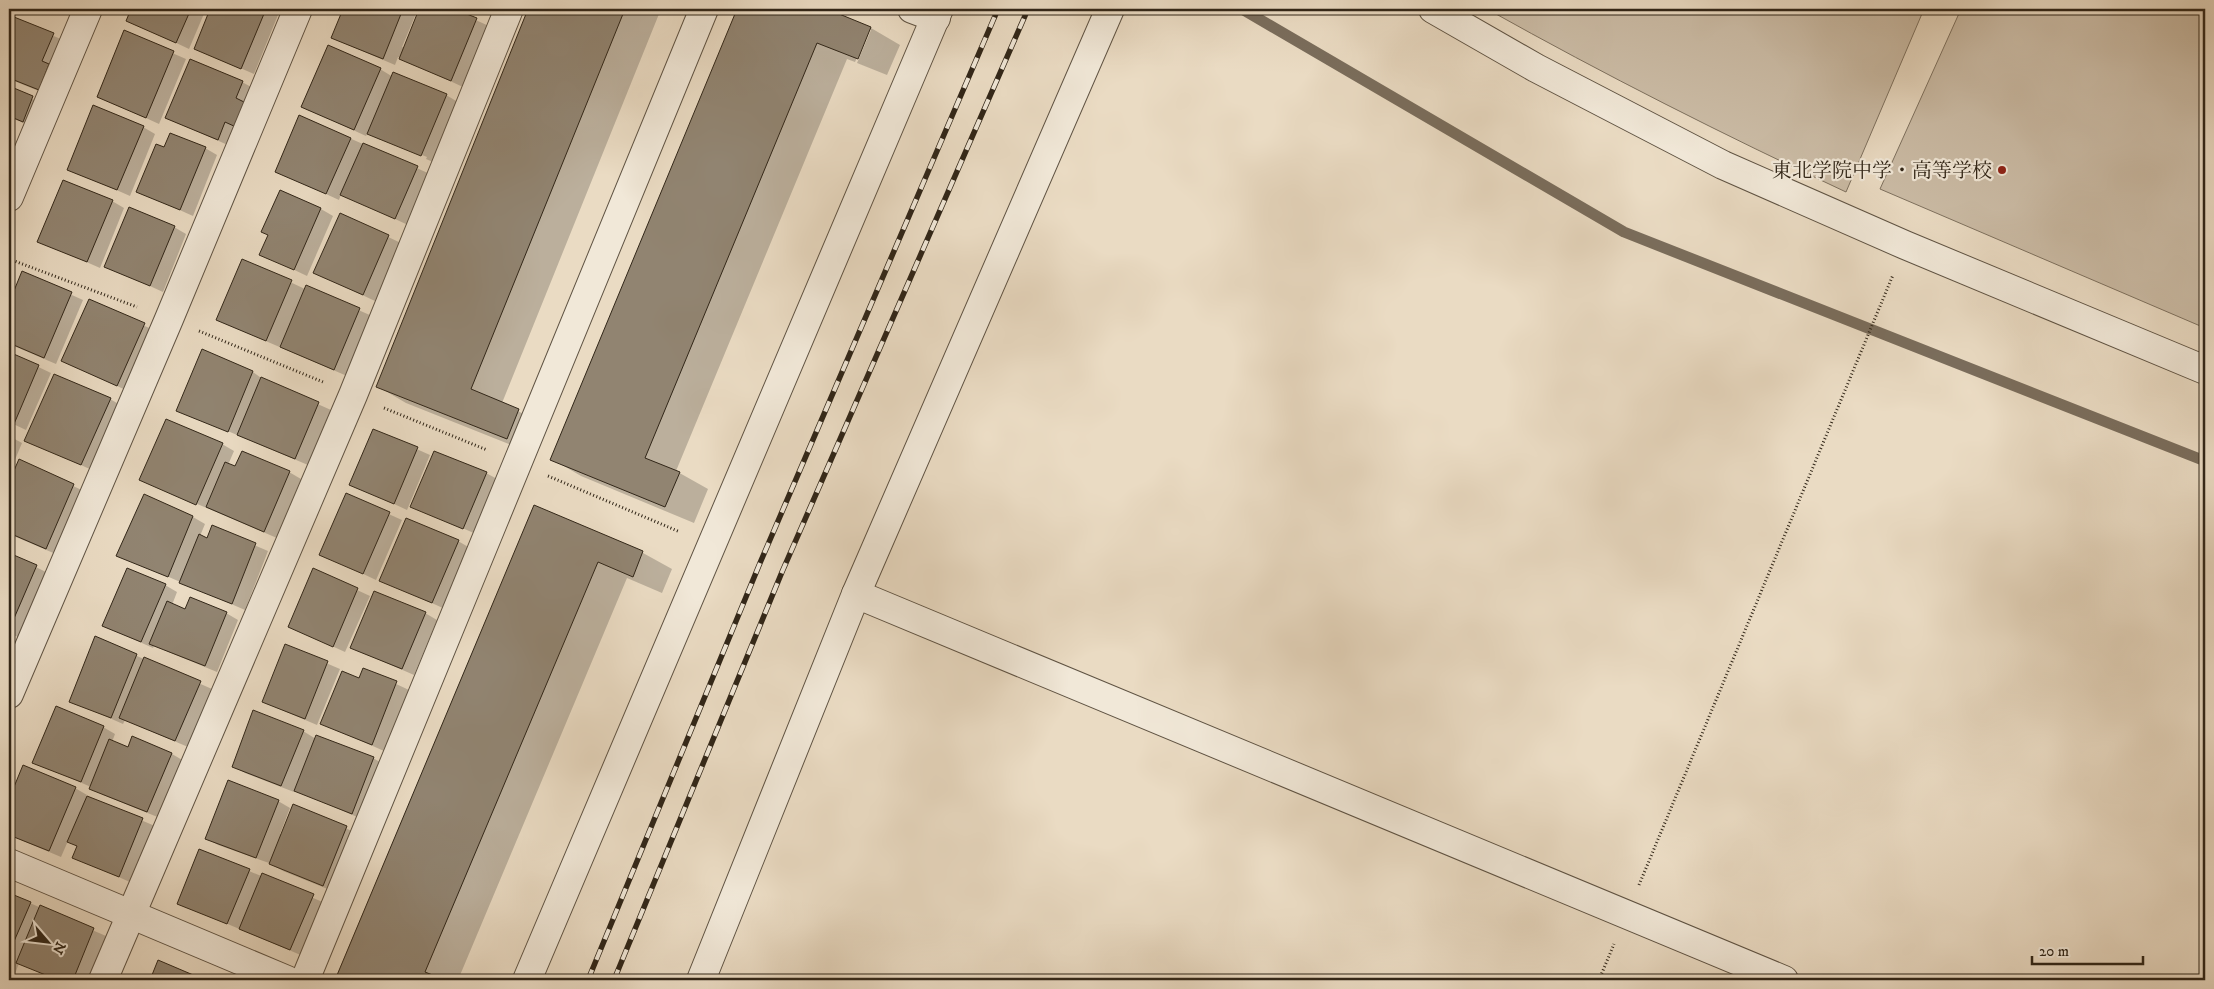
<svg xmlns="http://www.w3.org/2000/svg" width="2214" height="989" viewBox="0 0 2214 989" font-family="'IM FELL DW Pica','Noto Serif JP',serif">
  <rect width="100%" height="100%" fill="#eadbc3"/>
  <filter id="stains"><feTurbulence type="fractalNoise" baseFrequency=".004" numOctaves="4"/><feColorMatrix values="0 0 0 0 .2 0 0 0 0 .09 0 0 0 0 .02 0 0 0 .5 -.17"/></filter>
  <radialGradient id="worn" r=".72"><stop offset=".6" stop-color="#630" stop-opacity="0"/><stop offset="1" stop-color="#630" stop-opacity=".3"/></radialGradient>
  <g fill="#cbbca6" stroke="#7e715f">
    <path d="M1487,9H1924L1846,192C1724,135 1605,75 1487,9Z"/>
    <polygon points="1961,9 2205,9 2205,328 1880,189"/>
  </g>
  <g fill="#0003">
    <polygon points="133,9 206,9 189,49 128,20"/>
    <polygon points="212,9 268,9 278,15 254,74 196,49"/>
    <polygon points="344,9 418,9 402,47 405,48 421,9 451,9 489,26 463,87 398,57 395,65 332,38"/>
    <polygon points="529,9 661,9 502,403 547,426 536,455 406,403 377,386"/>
    <polygon points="738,9 823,9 871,28 900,45 887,75 857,63 871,30 869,30 855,62 847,59 676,471 708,489 694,523 581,476 552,459"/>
    <polygon points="9,16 65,41 51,96 9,79"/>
    <polygon points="124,32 186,59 159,124 98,96"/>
    <polygon points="380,69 393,77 446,95 458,102 433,162 426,159 427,157 380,138 380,140 368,133 366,136 303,107"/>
    <polygon points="242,82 255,89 230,146 167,118"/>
    <polygon points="9,88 45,105 35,128 14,119 9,133"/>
    <polygon points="300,116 430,174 408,225 341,194 339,200 276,171"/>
    <polygon points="143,127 155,134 130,196 69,169"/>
    <polygon points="205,148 217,155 193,216 137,191 165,149"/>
    <polygon points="112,201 124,208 100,268 39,241"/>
    <polygon points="321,209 333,216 307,276 261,254 269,235"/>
    <polygon points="341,215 401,243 375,301 315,273"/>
    <polygon points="174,227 186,234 163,292 106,266"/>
    <polygon points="243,260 305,289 306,287 372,316 347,376 217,320"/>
    <polygon points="23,273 83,300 56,364 9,344 9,306"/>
    <polygon points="89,301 156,331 130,392 63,361"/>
    <polygon points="203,351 253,372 264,380 331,410 308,465 178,410"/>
    <polygon points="9,353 51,373 26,430 9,422"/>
    <polygon points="110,399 122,406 94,471 26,440"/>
    <polygon points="374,430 430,455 407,510 351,484"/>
    <polygon points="9,436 22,443 9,474"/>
    <polygon points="222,444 234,451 228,465 236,468 289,472 301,479 277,538 141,480"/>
    <polygon points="19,461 86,492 58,555 9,534 9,485"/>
    <polygon points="486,473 499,480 476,534 412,506"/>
    <polygon points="346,495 402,520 376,580 321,554"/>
    <polygon points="534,507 643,553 672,569 662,593 627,578 458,980 337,980 335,979"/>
    <polygon points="193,517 205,524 200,536 207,539 212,527 268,551 245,610 118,555"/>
    <polygon points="458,541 470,548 445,609 381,580"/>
    <polygon points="9,554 48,573 20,638 9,633"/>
    <polygon points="314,570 370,596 345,652 290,627"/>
    <polygon points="165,585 177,592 172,605 186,611 226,613 238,620 217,672 154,646 153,648 104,626"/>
    <polygon points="425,613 437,620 414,675 352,648"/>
    <polygon points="96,638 212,689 188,747 125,720 123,724 71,701"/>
    <polygon points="286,646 340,669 317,725 263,702"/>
    <polygon points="364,669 409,690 384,751 321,723 360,679"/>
    <polygon points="103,727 115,734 112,742 129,748 172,754 184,761 160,818 103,795 91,787 34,762"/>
    <polygon points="303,731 316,739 373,758 385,765 364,820 295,790 294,792 245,773 233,766"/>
    <polygon points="24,766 75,788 87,795 86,797 155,826 132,883 74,857 78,847 68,841 61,857 9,835 9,802"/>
    <polygon points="278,801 290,808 280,834 282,834 294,806 359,834 335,892 283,871 269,863 218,845 206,838"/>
    <polygon points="249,871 325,903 303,956 178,903"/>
    <polygon points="9,894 106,936 88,980 56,980 19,963 15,974 9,971"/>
    <polygon points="159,962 202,980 151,980"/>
    <polygon points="12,977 21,980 11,980"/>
  </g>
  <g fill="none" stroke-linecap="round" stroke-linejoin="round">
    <polyline stroke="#7a6d5c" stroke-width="11" points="1242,9 1624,232 2205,461"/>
  </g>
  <g fill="#918471" stroke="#312618">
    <polygon points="131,9 191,9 176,43 126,21"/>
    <polygon points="210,9 266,9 241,69 194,49"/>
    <polygon points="343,9 403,9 383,59 331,38"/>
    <polygon points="419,9 454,9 477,18 451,81 399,59"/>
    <polygon points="528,9 625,9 471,389 519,409 507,439 376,387"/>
    <polygon points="737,9 827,9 871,27 858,59 817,43 645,458 680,472 665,507 550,460"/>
    <polygon points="9,15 54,33 42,61 49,64 39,90 9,78"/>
    <polygon points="124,30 174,51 146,118 97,97"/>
    <polygon points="328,45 381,68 354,130 301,107"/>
    <polygon points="190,59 243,81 236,98 246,103 236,127 225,122 218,140 165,118"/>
    <polygon points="393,72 447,94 421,156 367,134"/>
    <polygon points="9,86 33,96 23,122 9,116"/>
    <polygon points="93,105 144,126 117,190 67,170"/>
    <polygon points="299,115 351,138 326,194 275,172"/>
    <polygon points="170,133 206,147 180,210 136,192 156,144 164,147"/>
    <polygon points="363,143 418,166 395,219 340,195"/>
    <polygon points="63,180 113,200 87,262 37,242"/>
    <polygon points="280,190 321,208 294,270 259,255 268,235 261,232"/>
    <polygon points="129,207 175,226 150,286 104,267"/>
    <polygon points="340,213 389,235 363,295 313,273"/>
    <polygon points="242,259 292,280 266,341 216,320"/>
    <polygon points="22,271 72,292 44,358 9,343 9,303"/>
    <polygon points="306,285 360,308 334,370 280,347"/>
    <polygon points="89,299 145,323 117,386 61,361"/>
    <polygon points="202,349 253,371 228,432 176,411"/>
    <polygon points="9,352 39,365 14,424 9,421"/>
    <polygon points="54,374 111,398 81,465 24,441"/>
    <polygon points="261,377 319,402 295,459 237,435"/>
    <polygon points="166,419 223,443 196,505 139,480"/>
    <polygon points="373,429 418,447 394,504 349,485"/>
    <polygon points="242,451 290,471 264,532 206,507 225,462 235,466"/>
    <polygon points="434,451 487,472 463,529 410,507"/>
    <polygon points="19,459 74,484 46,549 9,533 9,482"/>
    <polygon points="346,493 390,512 363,574 319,555"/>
    <polygon points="144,494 193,516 168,577 116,556"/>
    <polygon points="534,505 643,551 633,577 598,562 425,972 445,980 335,980"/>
    <polygon points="406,518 459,540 432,603 379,581"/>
    <polygon points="212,525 256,543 232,604 179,583 199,534 207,538"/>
    <polygon points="9,553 37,565 9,630"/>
    <polygon points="127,568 166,584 141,642 102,626"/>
    <polygon points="313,568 358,588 333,647 288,627"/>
    <polygon points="374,591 426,612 402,669 350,648"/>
    <polygon points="190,597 227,612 205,666 149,644 167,601 185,609"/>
    <polygon points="95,636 137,654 111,718 69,702"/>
    <polygon points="285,644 328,661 305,719 262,702"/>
    <polygon points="144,657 201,681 175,741 119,718"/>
    <polygon points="363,668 397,681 372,745 320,724 342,671 359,678"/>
    <polygon points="56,706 104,726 81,782 32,763"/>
    <polygon points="253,710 304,730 281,786 232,767"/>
    <polygon points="316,735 374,757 352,814 294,791"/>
    <polygon points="132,736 172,753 147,812 89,789 109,739 128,747"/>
    <polygon points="23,765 76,787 49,851 9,835 9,799"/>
    <polygon points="228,780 279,800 256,858 205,839"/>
    <polygon points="87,796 143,818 119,877 72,858 77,846 67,842"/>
    <polygon points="293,804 347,826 323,886 269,864"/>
    <polygon points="199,849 250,869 227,924 177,904"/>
    <polygon points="262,873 314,894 290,950 239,929"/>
    <polygon points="9,893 31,902 9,953"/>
    <polygon points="40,905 94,928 73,980 58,980 16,963"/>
    <polygon points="158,960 205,980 150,980"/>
  </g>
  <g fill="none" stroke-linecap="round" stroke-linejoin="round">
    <g stroke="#5f5343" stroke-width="30">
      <g id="minor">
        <polyline points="912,9 936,18"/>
        <polyline points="1433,9 1536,68 1723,165 1905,245 2205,370"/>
        <polyline points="9,197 88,9"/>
        <polyline points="856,594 1784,980"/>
        <polyline points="9,694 169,319 298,9"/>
        <polyline points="9,863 287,980"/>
        <polyline points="103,980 353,395 509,9"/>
        <polyline points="305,980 704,9"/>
        <polyline points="527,980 939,9"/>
        <polyline points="701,980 856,594 1110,9"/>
      </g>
    </g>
    <g stroke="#312618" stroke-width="3" stroke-dasharray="1 2.5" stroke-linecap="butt">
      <polyline points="9,259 137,307"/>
      <polyline points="199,331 323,382"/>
      <polyline points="384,408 487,450"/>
      <polyline points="548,476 680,532"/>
      <polyline points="1639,885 1893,275"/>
      <polyline points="1599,980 1614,944"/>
    </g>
    <use href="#minor" stroke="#f1e8d8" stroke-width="28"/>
    <g stroke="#312618" stroke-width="5.5">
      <g id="rail">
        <polyline points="588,980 760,563 998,9"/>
        <polyline points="614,980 782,572 1028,9"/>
      </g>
    </g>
    <use href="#rail" stroke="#f1e8d8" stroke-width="4" stroke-dasharray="11" stroke-linecap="butt"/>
  </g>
  <circle fill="#8f2418" stroke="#f1e8d8" stroke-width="2" cx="2002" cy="170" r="5"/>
  <g text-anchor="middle" stroke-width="4.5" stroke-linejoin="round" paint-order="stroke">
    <g font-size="20" fill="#312618" stroke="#f1e8d8" text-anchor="end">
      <text x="1992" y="177">東北学院中学・高等学校</text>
    </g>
  </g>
  <rect width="2214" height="989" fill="none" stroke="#eadbc3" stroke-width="30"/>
  <rect x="10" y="10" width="2194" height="969" fill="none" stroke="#312618" stroke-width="2.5"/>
  <rect x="15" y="15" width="2184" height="959" fill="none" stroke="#312618"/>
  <g transform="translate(48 942) rotate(118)" stroke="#f1e8d8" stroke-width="4" paint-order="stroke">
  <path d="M0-4L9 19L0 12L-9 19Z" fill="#312618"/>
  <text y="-8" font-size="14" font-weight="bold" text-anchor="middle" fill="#312618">N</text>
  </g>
  <path d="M2032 956v8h111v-8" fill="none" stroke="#312618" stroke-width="2.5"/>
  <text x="2039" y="956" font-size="15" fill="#312618" stroke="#f1e8d8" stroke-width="4" paint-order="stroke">20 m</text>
  <rect width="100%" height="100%" filter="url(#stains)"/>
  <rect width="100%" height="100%" fill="url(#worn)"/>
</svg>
